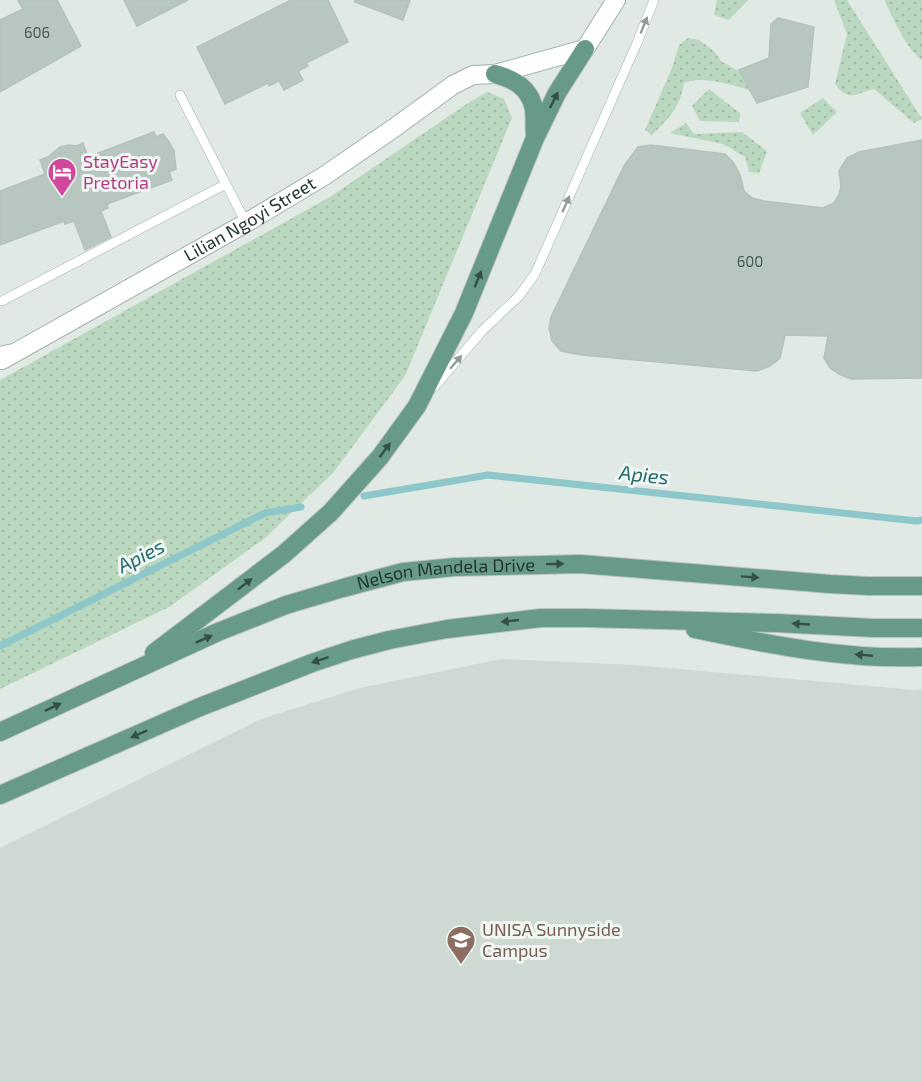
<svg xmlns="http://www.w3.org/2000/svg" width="922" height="1082" viewBox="0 0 922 1082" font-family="'Exo 2',sans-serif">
  <defs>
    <pattern id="grass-dots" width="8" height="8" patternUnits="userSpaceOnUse" patternTransform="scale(1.5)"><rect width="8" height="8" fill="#bad8bf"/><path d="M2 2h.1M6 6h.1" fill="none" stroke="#a0baa4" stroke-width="1.8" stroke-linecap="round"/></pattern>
  </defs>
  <rect width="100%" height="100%" fill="#e0e9e4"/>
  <polygon fill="#ced9d3" points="501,659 635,665 915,690 922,689 922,1082 0,1082 0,848 261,719 360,688"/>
  <g fill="url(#grass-dots)">
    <polygon points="717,0 748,0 729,20 714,15"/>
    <path d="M834,0H847L922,119L914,123L874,89C856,94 848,102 835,84L847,34Z"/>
    <path d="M885,0H922V60C905,47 896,23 886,4Z"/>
    <path d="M688,38L699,40L714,51L721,61L740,72L750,90C732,85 701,75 684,83C679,110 670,116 652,135L645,130L672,68L679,45Z"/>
    <polygon points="709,89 740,113 739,122 700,121 692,106"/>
    <polygon points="487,92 504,99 512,118 405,376 333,473 265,538 169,607 0,689 0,380 330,197 468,103"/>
    <polygon points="823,98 837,112 813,135 800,113"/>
    <polygon points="686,123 694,134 742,132 767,151 759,173 749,172 745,157 723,144 670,133"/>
  </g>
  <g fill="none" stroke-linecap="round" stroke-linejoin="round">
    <g stroke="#8dc7c9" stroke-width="7">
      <polyline points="364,496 488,475 917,521 922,520"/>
      <polyline points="0,646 265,513 301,507"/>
    </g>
  </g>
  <g fill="#b8c6c0" stroke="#b3c2ba" stroke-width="1.5">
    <polygon points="18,0 57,0 81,46 0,92 0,20 23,9"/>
    <polygon points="124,0 188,0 137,26"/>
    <polygon points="291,0 328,0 348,42 306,63 308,66 298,71 303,80 284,90 279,81 269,86 268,83 225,104 197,47"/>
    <polygon points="355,0 410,0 403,20 355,2"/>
    <polygon points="778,18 814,27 808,87 757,103 739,70 769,58 771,24"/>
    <polygon points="154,132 156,137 163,134 169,142 174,151 176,169 169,172 172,180 107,204 108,208 101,211 111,237 85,250 74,221 65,224 64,221 0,245 0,191 45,174 40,160 48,157 60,147 69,145 76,146 83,143 88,157"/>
    <polygon points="922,140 922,378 851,379 839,374 830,368 824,358 828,336 785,335 780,358 770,366 757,371 581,355 561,351 552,341 549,328 551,317 624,166 638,147 651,145 725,154 733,162 740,175 744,191 752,198 764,201 823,208 834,203 839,195 841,186 839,171 847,158 859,152"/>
  </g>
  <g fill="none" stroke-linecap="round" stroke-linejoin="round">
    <g stroke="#a3b0aa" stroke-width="10">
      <g id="lane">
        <polyline points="180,95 246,223"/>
        <polyline points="2,301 226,184"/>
        <polyline points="435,386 482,331 519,296 535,274 637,43 654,0"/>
      </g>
    </g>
    <g stroke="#a3b0aa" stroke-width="20">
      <g id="street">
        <path id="s1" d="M2,360L246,223L324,176L394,128L453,85L473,75L495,74"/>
      </g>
    </g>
    <g stroke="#a0b4aa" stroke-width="20">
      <g id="secondary">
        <polyline points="495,74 585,49 616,0"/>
        <polyline points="0,356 14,353"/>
      </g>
    </g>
    <g stroke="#bdc3c1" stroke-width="20">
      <g id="primary">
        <path d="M495,74C514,79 530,88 534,109C535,117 534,125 535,134"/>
        <path d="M695,629C770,645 846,660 922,657"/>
        <polyline points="154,653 284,554 331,512 380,457 417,406 464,313 535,138 557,93 585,49"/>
        <path id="s2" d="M0,732L218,632L286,605L343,588L403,572L455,567L580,564L830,584L868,586H922"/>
        <polyline points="0,795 200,707 312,663 351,650 389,640 447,629 541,618 586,618 776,623 873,628 922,628"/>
      </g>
    </g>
    <use href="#lane" stroke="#fff" stroke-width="9"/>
    <use href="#street" stroke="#fff" stroke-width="18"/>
    <use href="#secondary" stroke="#fff" stroke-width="18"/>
    <use href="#primary" stroke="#689a88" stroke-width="18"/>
  </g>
  <defs><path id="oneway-solid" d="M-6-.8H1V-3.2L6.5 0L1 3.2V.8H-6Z" transform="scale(1.5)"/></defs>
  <g fill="#909c97">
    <use href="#oneway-solid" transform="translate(644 25) rotate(-68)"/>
    <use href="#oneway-solid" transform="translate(566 204) rotate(-66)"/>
    <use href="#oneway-solid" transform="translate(456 362) rotate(-49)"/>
  </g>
  <g fill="#345045">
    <use href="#oneway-solid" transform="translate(554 100) rotate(-63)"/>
    <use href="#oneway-solid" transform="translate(478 279) rotate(-68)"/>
    <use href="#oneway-solid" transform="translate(385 450) rotate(-53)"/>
    <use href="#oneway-solid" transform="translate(555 564) rotate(-1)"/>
    <use href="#oneway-solid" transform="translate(750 577) rotate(4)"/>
    <use href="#oneway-solid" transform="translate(245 584) rotate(-38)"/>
    <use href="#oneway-solid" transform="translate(510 621) rotate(174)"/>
    <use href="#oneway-solid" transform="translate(801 624) rotate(-177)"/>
    <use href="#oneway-solid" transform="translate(204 639) rotate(-24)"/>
    <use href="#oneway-solid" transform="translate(864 655) rotate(-175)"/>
    <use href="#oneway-solid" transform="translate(320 660) rotate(162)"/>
    <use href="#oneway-solid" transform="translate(53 707) rotate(-25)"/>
    <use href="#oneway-solid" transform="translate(139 734) rotate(156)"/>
  </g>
  <defs>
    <g id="hotel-pin" transform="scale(1.5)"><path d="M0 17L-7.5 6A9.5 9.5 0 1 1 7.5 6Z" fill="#d1479c" stroke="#f0f6f2"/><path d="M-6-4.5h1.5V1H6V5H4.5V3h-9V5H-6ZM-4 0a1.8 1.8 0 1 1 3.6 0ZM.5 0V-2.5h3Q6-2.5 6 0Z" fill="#fff"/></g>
    <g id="university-pin" transform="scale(1.5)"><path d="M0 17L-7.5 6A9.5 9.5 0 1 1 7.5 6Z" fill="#8d6e63" stroke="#f0f6f2"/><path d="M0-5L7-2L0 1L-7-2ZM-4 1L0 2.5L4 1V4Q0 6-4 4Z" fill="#fff"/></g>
  </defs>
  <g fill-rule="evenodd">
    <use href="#hotel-pin" x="62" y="172"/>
    <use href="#university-pin" x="461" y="940"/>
  </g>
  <g text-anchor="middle" stroke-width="6" stroke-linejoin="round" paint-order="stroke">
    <g font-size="15" fill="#485c53">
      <text x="37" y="38">606</text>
      <text x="750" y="267">600</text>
    </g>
    <g font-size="18" fill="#b23c85" stroke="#f0f6f2" text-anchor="start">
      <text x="83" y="168">StayEasy<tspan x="83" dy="21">Pretoria</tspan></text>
    </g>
    <g font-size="18" fill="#22382f" stroke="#f0f6f2">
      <text dy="6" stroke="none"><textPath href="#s1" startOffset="285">Lilian Ngoyi Street</textPath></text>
      <text dy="6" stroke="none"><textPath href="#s2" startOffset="477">Nelson Mandela Drive</textPath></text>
    </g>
    <g font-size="18" fill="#785e54" stroke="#f0f6f2" text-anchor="start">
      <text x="482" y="936">UNISA Sunnyside<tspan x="482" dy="21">Campus</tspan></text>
    </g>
    <g font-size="20" font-style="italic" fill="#23696d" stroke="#f0f6f2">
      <text transform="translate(644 475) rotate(6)" y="7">Apies</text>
      <text transform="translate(141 556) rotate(-27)" y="7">Apies</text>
    </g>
  </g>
</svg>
